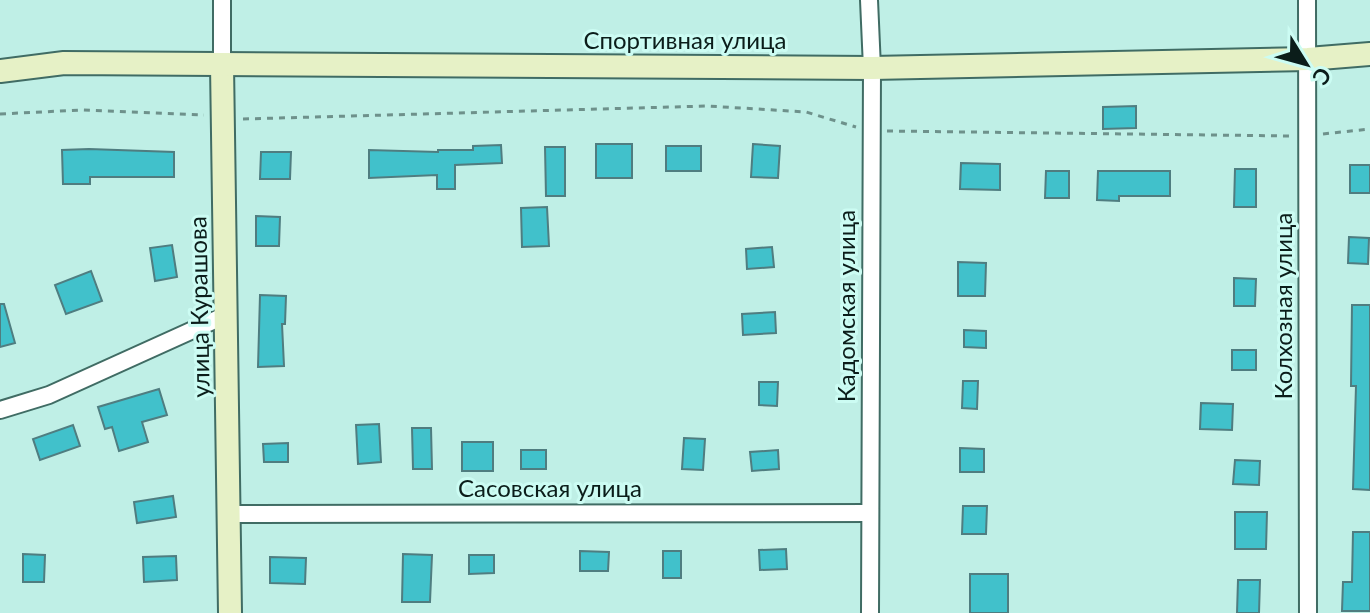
<svg xmlns="http://www.w3.org/2000/svg" width="1370" height="613" viewBox="0 0 1370 613" font-family="Lato,sans-serif">
  <rect width="100%" height="100%" fill="#bfefe6"/>
  <g fill="#41c1cb" stroke="#4f7d80" stroke-width="2">
    <polygon points="1136,106 1136,128 1103,129 1103,107"/>
    <rect x="596" y="144" width="36" height="34"/>
    <polygon points="753,144 780,146 778,178 751,177"/>
    <polygon points="501,145 502,163 455,165 455,189 437,189 437,175 369,178 369,150 438,152 438,150 473,150 473,146"/>
    <rect x="666" y="146" width="35" height="25"/>
    <polygon points="545,147 565,147 565,196 546,196"/>
    <polygon points="89,149 174,152 174,177 90,177 90,184 63,184 62,150"/>
    <polygon points="261,152 291,152 290,179 260,179"/>
    <polygon points="961,163 1000,164 1000,190 960,189"/>
    <rect x="1350" y="165" width="20" height="28"/>
    <polygon points="1235,169 1256,169 1256,207 1234,207"/>
    <polygon points="1046,171 1069,171 1069,198 1045,198"/>
    <polygon points="1098,171 1170,171 1170,196 1119,196 1119,201 1097,200"/>
    <polygon points="547,207 549,246 522,247 521,208"/>
    <polygon points="256,216 280,217 279,246 256,246"/>
    <polygon points="1349,237 1369,238 1368,264 1348,263"/>
    <polygon points="172,245 177,277 155,281 150,248"/>
    <polygon points="772,247 774,267 747,269 746,249"/>
    <polygon points="958,262 986,263 985,296 958,296"/>
    <polygon points="91,271 102,301 66,314 55,285"/>
    <polygon points="1234,278 1256,279 1255,306 1234,306"/>
    <polygon points="260,295 286,296 285,324 282,324 284,366 258,367"/>
    <polygon points="0,304 4,304 15,343 0,347"/>
    <polygon points="1352,305 1370,305 1370,490 1353,489 1356,386 1351,386"/>
    <polygon points="775,312 776,333 743,335 742,314"/>
    <polygon points="964,330 986,331 986,348 964,347"/>
    <rect x="1232" y="350" width="24" height="20"/>
    <polygon points="963,381 978,381 977,409 962,408"/>
    <polygon points="759,382 778,382 777,406 759,405"/>
    <polygon points="159,389 167,415 142,422 148,442 119,451 112,427 105,429 98,407"/>
    <polygon points="1201,403 1233,404 1232,430 1200,429"/>
    <polygon points="379,424 381,462 358,464 356,425"/>
    <polygon points="73,425 80,446 40,460 33,439"/>
    <polygon points="412,428 431,428 432,469 413,469"/>
    <polygon points="684,438 705,439 703,470 682,469"/>
    <rect x="462" y="442" width="31" height="29"/>
    <polygon points="288,443 288,462 264,462 263,444"/>
    <polygon points="960,448 984,449 984,472 960,472"/>
    <rect x="521" y="450" width="25" height="19"/>
    <polygon points="778,450 779,469 752,471 750,452"/>
    <polygon points="1235,460 1260,461 1259,485 1233,484"/>
    <polygon points="173,496 176,517 137,523 134,502"/>
    <polygon points="963,506 987,506 986,534 962,534"/>
    <polygon points="1235,512 1267,512 1266,549 1235,549"/>
    <polygon points="1353,532 1370,532 1370,611 1342,611 1343,582 1352,582"/>
    <polygon points="786,549 787,569 760,570 759,550"/>
    <polygon points="580,551 609,552 608,571 580,571"/>
    <rect x="663" y="551" width="18" height="27"/>
    <polygon points="23,554 45,555 44,582 23,582"/>
    <polygon points="403,554 432,555 430,602 402,602"/>
    <polygon points="469,555 494,555 494,573 469,574"/>
    <polygon points="176,556 177,580 144,582 143,557"/>
    <polygon points="270,557 306,558 305,584 270,583"/>
    <rect x="970" y="574" width="38" height="39"/>
    <polygon points="1238,580 1260,580 1259,613 1237,613"/>
  </g>
  <g fill="none" stroke-linecap="round" stroke-linejoin="round">
    <g stroke="#406c64" stroke-width="20">
      <g id="street">
        <polyline points="222,0 222,65"/>
        <polyline points="869,0 872,68 870,613"/>
        <polyline points="1307,0 1308,613"/>
        <polyline points="0,410 49,395 226,315"/>
        <polyline points="230,514 870,513"/>
      </g>
    </g>
    <g stroke="#406c64" stroke-width="26">
      <g id="secondary">
        <polyline points="222,65 230,613"/>
        <polyline points="0,71 64,63 872,68 1308,59 1370,54"/>
      </g>
    </g>
    <g stroke="#6e918b" stroke-width="3" stroke-dasharray="6 6" stroke-linecap="butt">
      <polyline points="0,114 81,110 204,115"/>
      <polyline points="243,119 708,106 806,112 856,127"/>
      <polyline points="887,131 1292,136"/>
      <polyline points="1323,134 1370,129"/>
    </g>
    <use href="#street" stroke="#fff" stroke-width="16"/>
    <use href="#secondary" stroke="#e6f1c6" stroke-width="22"/>
  </g>
  <g text-anchor="middle" stroke-width="6" stroke-linejoin="round" paint-order="stroke">
    <g font-size="24" fill="#0b1d1a" stroke="#ccfcf3">
      <text x="685" y="49">Спортивная улица</text>
      <text transform="translate(847 306) rotate(-90)" y="8">Кадомская улица</text>
      <text transform="translate(1284 306) rotate(-90)" y="8">Колхозная улица</text>
      <text transform="translate(200 307) rotate(-91)" y="8">улица Курашова</text>
      <text x="550" y="497">Сасовская улица</text>
    </g>
  </g>
  <g transform="translate(1306 64) rotate(127)" stroke="#ccfcf3" stroke-width="6" paint-order="stroke">
  <path d="M0-6L14 30L0 20L-14 30Z" fill="#0b1d1a"/>
  <text y="-12" font-size="22" font-weight="bold" text-anchor="middle" fill="#0b1d1a">С</text>
  </g>
</svg>
